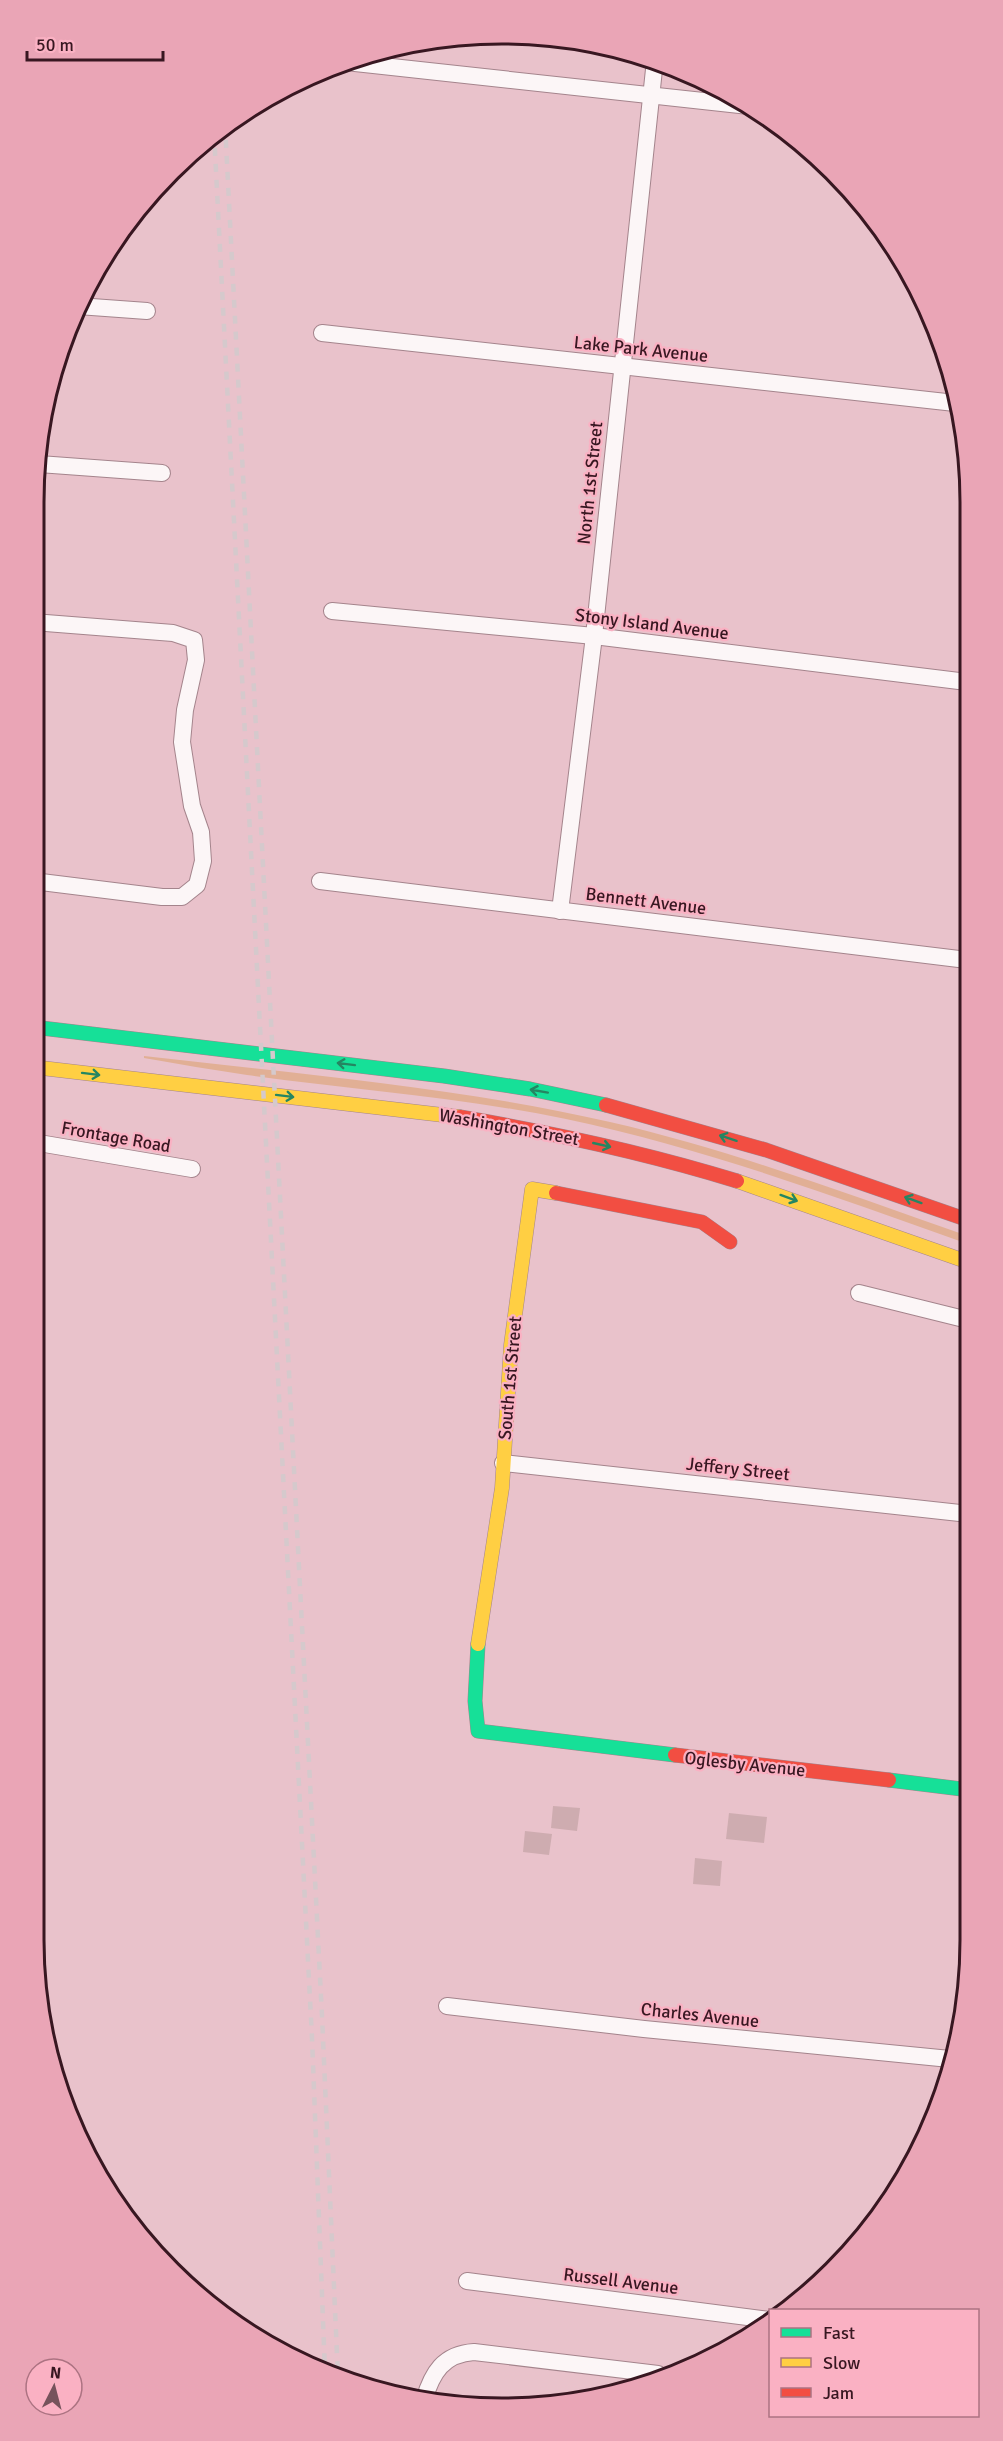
<svg xmlns="http://www.w3.org/2000/svg" width="1003" height="2441" viewBox="0 0 1003 2441" font-family="Signika,sans-serif">
  <rect width="100%" height="100%" fill="#e9c2cb"/>
  <path fill="#e1af95" d="M144,1056C299,1074 457,1087 610,1122C732,1150 850,1195 968,1236V1244C836,1197 704,1148 566,1119C460,1097 354,1090 247,1075C213,1070 179,1064 144,1058Z"/>
  <g fill="#ceacb0">
    <polygon points="553,1806 580,1808 577,1831 551,1828"/>
    <polygon points="729,1813 767,1817 764,1843 726,1839"/>
    <polygon points="525,1831 552,1834 549,1855 523,1852"/>
    <polygon points="695,1858 722,1861 720,1886 693,1884"/>
  </g>
  <g fill="none" stroke-linecap="round" stroke-linejoin="round">
    <g stroke="#a4848c" stroke-width="18">
      <g id="street">
        <polyline points="346,62 749,106"/>
        <polyline points="78,306 147,311"/>
        <polyline points="322,333 955,403"/>
        <polyline points="39,464 162,473"/>
        <polyline points="332,611 594,636 967,682"/>
        <polyline points="33,622 173,633 194,640 196,660 185,710 182,742 192,806 201,832 203,861 197,885 182,897 162,897 33,881"/>
        <polyline points="320,881 967,960"/>
        <polyline points="560,911 594,636 655,60"/>
        <polyline points="33,1142 192,1169"/>
        <polyline points="859,1293 968,1320"/>
        <polyline points="503,1463 969,1514"/>
        <polyline points="447,2006 644,2029 950,2059"/>
        <polyline points="467,2281 770,2320"/>
        <path d="M424,2400C432,2373 443,2354 474,2352L658,2374"/>
      </g>
    </g>
    <g stroke="#a4848c" stroke-width="15">
      <g id="fast">
        <polyline points="33,1027 444,1076 530,1089 606,1105"/>
        <polyline points="478,1644 475,1701 478,1731 675,1755"/>
        <polyline points="889,1780 970,1790"/>
      </g>
    </g>
    <g stroke="#a4848c" stroke-width="15">
      <g id="slow">
        <polyline points="33,1067 460,1117"/>
        <polyline points="737,1181 968,1262"/>
        <polyline points="478,1644 502,1488 511,1345 532,1189 556,1193"/>
      </g>
    </g>
    <g stroke="#a4848c" stroke-width="15">
      <g id="jam">
        <polyline points="606,1105 766,1150 968,1220"/>
        <path d="M460,1117C554,1133 646,1153 737,1181"/>
        <polyline points="556,1193 702,1222 730,1242"/>
        <polyline points="675,1755 889,1780"/>
      </g>
    </g>
    <use href="#street" stroke="#fcf6f7" stroke-width="16"/>
    <use href="#fast" stroke="#16e098" stroke-width="14"/>
    <use href="#slow" stroke="#ffcf43" stroke-width="14"/>
    <use href="#jam" stroke="#f24e42" stroke-width="14"/>
    <g stroke="#d5c9cc" stroke-width="4.5" stroke-dasharray="8 8" stroke-linecap="butt">
      <polyline points="225,124 322,2016 338,2377"/>
      <polyline points="214,132 312,2038 325,2372"/>
    </g>
  </g>
  <defs><path id="oneway-shaft" d="M-6 0H5M1.5-3L5.5 0L1.5 3" fill="none" stroke-width="1.6" stroke-linecap="round" stroke-linejoin="round" transform="scale(1.5)"/></defs>
  <g stroke="#258662">
    <use href="#oneway-shaft" transform="translate(346 1064) rotate(-173)"/>
    <use href="#oneway-shaft" transform="translate(91 1074) rotate(7)"/>
    <use href="#oneway-shaft" transform="translate(539 1091) rotate(-170)"/>
    <use href="#oneway-shaft" transform="translate(285 1096) rotate(7)"/>
    <use href="#oneway-shaft" transform="translate(728 1138) rotate(-162)"/>
    <use href="#oneway-shaft" transform="translate(602 1145) rotate(13)"/>
    <use href="#oneway-shaft" transform="translate(789 1198) rotate(20)"/>
    <use href="#oneway-shaft" transform="translate(913 1200) rotate(-160)"/>
  </g>
  <g text-anchor="middle" stroke-width="4.5" stroke-linejoin="round" paint-order="stroke">
    <g font-size="18" fill="#381721" stroke="#fab1c3">
      <text transform="translate(641 349) rotate(6)" y="6">Lake Park Avenue</text>
      <text transform="translate(590 483) rotate(-84)" y="6">North 1st Street</text>
      <text transform="translate(652 624) rotate(7)" y="6">Stony Island Avenue</text>
      <text transform="translate(646 901) rotate(7)" y="6">Bennett Avenue</text>
      <text transform="translate(509 1127) rotate(10)" y="6">Washington Street</text>
      <text transform="translate(116 1137) rotate(10)" y="6">Frontage Road</text>
      <text transform="translate(510 1378) rotate(-85)" y="6">South 1st Street</text>
      <text transform="translate(738 1469) rotate(6)" y="6">Jeffery Street</text>
      <text transform="translate(745 1764) rotate(6)" y="6">Oglesby Avenue</text>
      <text transform="translate(700 2015) rotate(6)" y="6">Charles Avenue</text>
      <text transform="translate(621 2281) rotate(7)" y="6">Russell Avenue</text>
    </g>
  </g>
  <path d="M0 0H1003V2441H0ZM502 44H502A458 458 0 0 1 960 502V1940A458 458 0 0 1 502 2398H502A458 458 0 0 1 44 1940V502A458 458 0 0 1 502 44Z" fill="#eaa5b6" fill-rule="evenodd"/>
  <path fill="none" stroke="#381721" stroke-width="3" d="M502 44H502A458 458 0 0 1 960 502V1940A458 458 0 0 1 502 2398H502A458 458 0 0 1 44 1940V502A458 458 0 0 1 502 44Z"/>
  <rect x="769" y="2309" width="210" height="108" fill="#fab1c3" stroke="#ac7382" stroke-width="1.5"/>
  <rect x="781" y="2328" width="30" height="9" fill="#16e098" stroke="#ac7382" stroke-width="1.5"/>
  <text x="823" y="2339" font-size="18" fill="#381721">Fast</text>
  <rect x="781" y="2358" width="30" height="9" fill="#ffcf43" stroke="#ac7382" stroke-width="1.5"/>
  <text x="823" y="2369" font-size="18" fill="#381721">Slow</text>
  <rect x="781" y="2388" width="30" height="9" fill="#f24e42" stroke="#ac7382" stroke-width="1.5"/>
  <text x="823" y="2399" font-size="18" fill="#381721">Jam</text>
  <g transform="translate(54 2387) rotate(6)"><circle r="28" fill="#fab1c3" stroke="#ac7382" stroke-width="1.5"/>
  <path d="M0-4.5L10 22L0 15L-10 22Z" fill="#76535c"/>
  <text y="-9" font-size="16" font-weight="bold" text-anchor="middle" fill="#381721">N</text>
  </g>
  <path d="M27 51v9h136v-9" fill="none" stroke="#381721" stroke-width="3"/>
  <text x="36" y="51" font-size="18" fill="#381721" stroke="#fab1c3" stroke-width="4.5" paint-order="stroke">50 m</text>
</svg>
